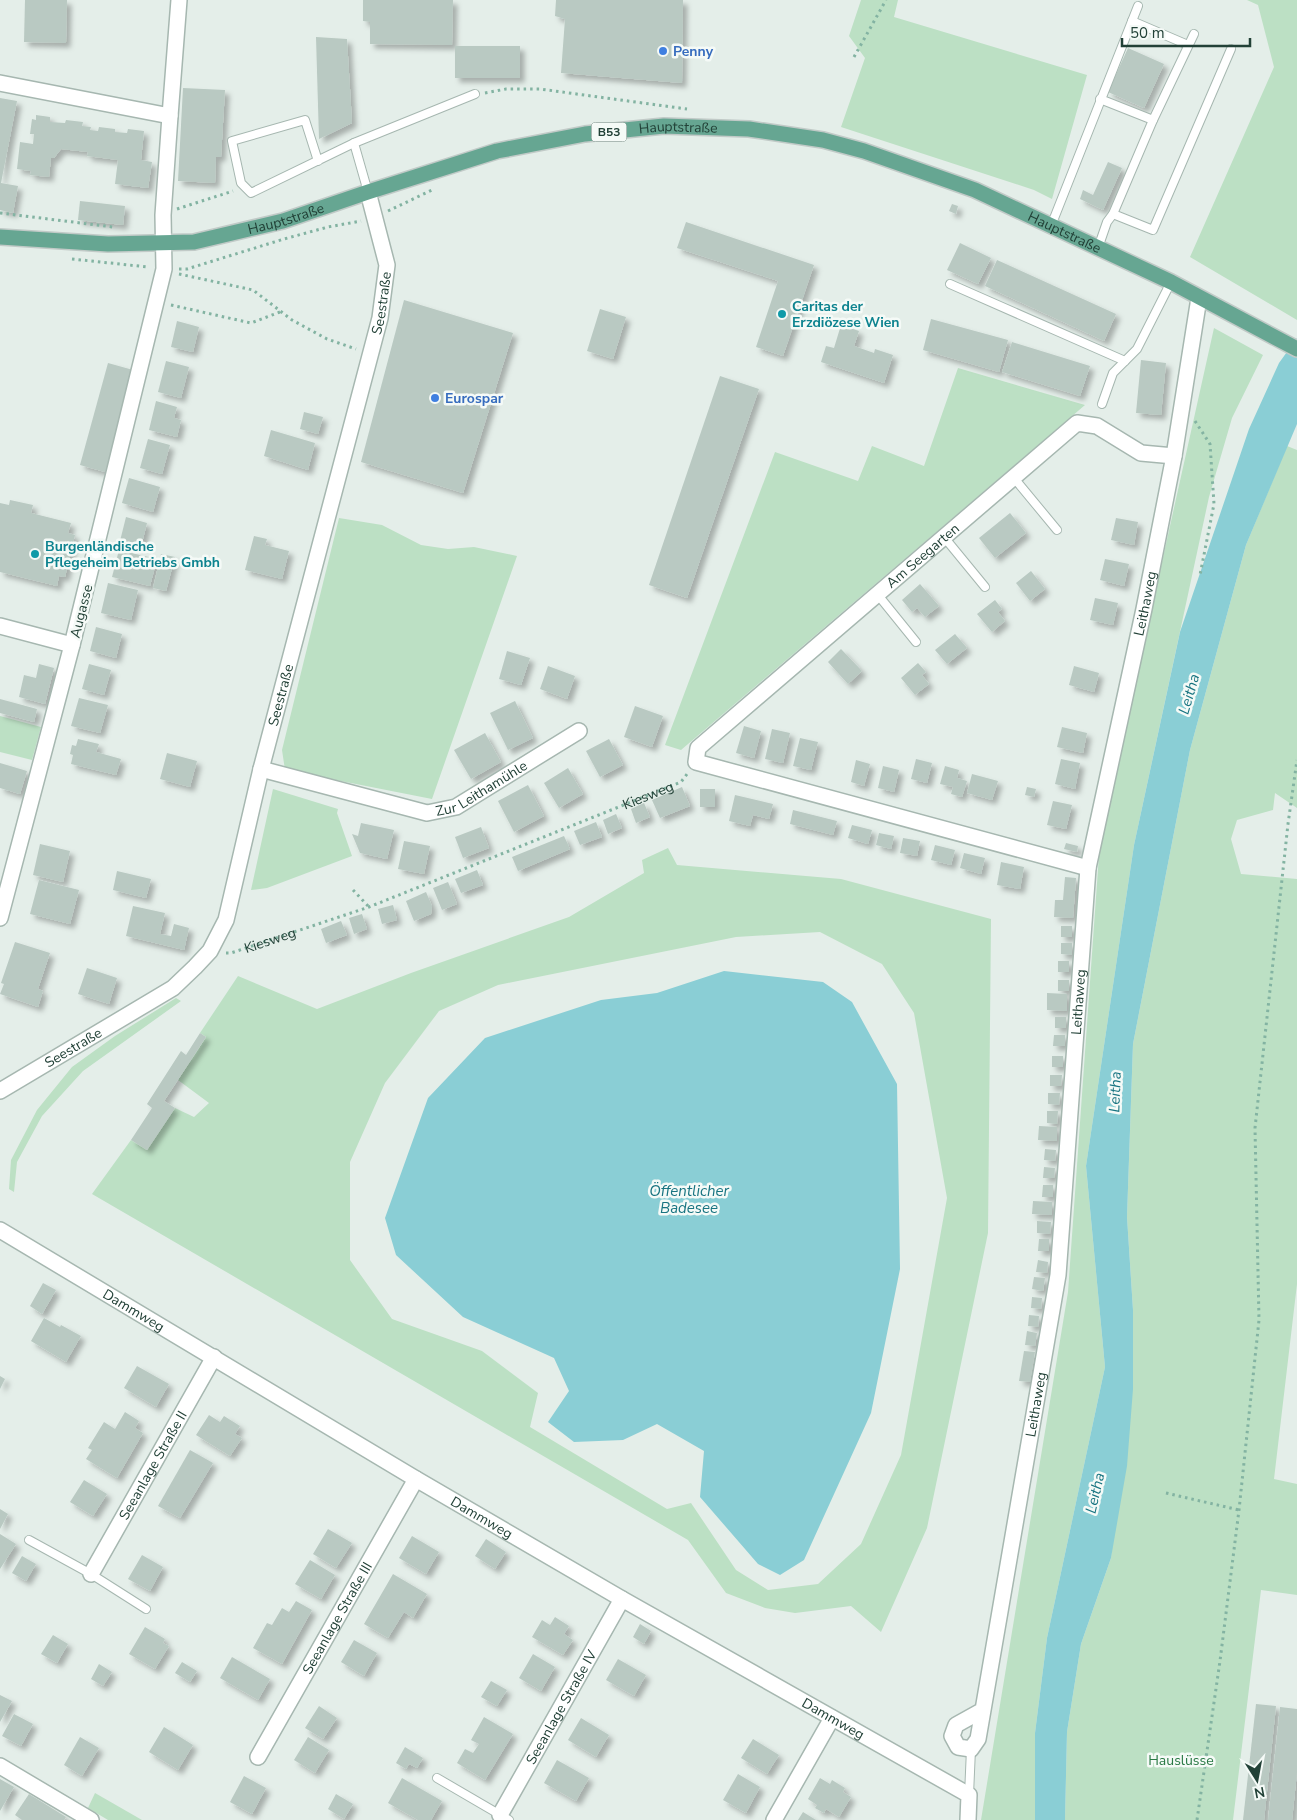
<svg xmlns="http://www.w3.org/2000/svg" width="1297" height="1820" viewBox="0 0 1297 1820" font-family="'Nunito Sans',sans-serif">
  <defs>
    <filter id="shadow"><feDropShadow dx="4.5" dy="4.5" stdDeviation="2.5" flood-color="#0004"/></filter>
  </defs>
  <rect width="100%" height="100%" fill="#e4eee9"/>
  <g fill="#bce0c4" fill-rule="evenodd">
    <polygon points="861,0 898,0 894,17 1087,75 1052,199 1034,190 841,127 865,58 849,36"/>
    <polygon points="1247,0 1297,0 1297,320 1190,257 1274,67 1258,5"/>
    <polygon points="1214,328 1263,355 1232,418 1209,497 1134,845 1086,1166 1105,1367 1047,1638 1035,1733 1053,1820 981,1820 1068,1292 1100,841"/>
    <polygon points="958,368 1085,405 681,750 665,745 775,452 858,481 872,446 924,466"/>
    <polygon points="1287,446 1297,450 1297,808 1275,793 1273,810 1237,820 1231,839 1241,874 1297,879 1297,1284 1274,1479 1297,1484 1297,1595 1261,1590 1233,1820 1065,1820 1067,1732 1081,1644 1111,1558 1133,1310 1127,1217 1133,1044 1190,750 1246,545"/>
    <polygon points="339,518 382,525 421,545 448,549 474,547 517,556 432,799 285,770 282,750"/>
    <polygon points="0,716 41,727 32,760 0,752"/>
    <polygon points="273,789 338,809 337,813 352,856 267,888 251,890"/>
    <path d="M668,848L677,865L841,879L991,919L988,1233L927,1528L881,1632L851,1606L795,1613L765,1608L726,1593L688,1540L92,1194L131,1140L147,1150L175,1108L194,1117L209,1103L178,1080L206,1037L200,1033L238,976L317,1009L411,973L569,917L644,873L642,860ZM820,932L882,964L914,1013L947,1198L901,1455L861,1544L818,1584L768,1590L736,1570L691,1503L667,1509L530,1427L538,1393L482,1351L392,1319L350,1260V1162L385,1083L439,1011L498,985L736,937Z"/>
    <polygon points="176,998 181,1001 83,1071 42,1116 17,1162 14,1192 9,1189 11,1160 37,1110 72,1067 115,1036"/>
    <polygon points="95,1793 142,1820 108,1820 88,1808"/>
  </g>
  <g fill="#8aced5">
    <polygon points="1297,338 1297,424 1246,545 1190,750 1133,1044 1127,1217 1133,1310 1133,1389 1127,1466 1111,1558 1081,1644 1067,1732 1065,1820 1035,1820 1035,1733 1047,1638 1105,1367 1086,1166 1134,845 1180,632 1249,429 1279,363"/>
    <polygon points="724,971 823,982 852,1002 897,1084 900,1269 871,1413 804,1560 780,1575 758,1564 700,1497 704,1451 657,1424 623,1440 574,1442 548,1422 569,1391 554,1358 463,1317 396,1255 385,1218 428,1098 485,1038 601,1000 657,993"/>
  </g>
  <g fill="#b9c9c2" filter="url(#shadow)">
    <polygon points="25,0 67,0 66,43 24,42"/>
    <polygon points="363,0 453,0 452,45 370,44 370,22 363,21"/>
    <polygon points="556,0 683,0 682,83 561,73 565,19 555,16"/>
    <polygon points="316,37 347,39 352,123 319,139"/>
    <rect x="455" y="46" width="65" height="32"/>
    <polygon points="1128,48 1164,64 1144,108 1108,92"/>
    <polygon points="183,88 225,90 221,157 216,157 215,183 178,181"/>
    <polygon points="0,98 17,101 1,183 18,186 13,213 0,210"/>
    <polygon points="36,115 50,117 50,122 65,123 66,120 83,122 82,126 91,127 90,130 98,131 99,127 115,129 115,132 127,133 128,129 144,131 141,160 152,162 148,188 115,184 118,160 87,156 88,152 61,149 54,158 51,158 49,177 30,175 31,171 17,169 20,142 33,144 34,134 30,134 32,119 36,120"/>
    <polygon points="1108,162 1122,168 1103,210 1080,199 1083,190 1093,195"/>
    <polygon points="80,201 125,206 123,225 78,220"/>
    <polygon points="952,204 958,206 956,214 949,211"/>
    <polygon points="686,222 814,265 783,356 756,347 778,281 677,248"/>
    <polygon points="960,243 991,258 978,284 947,270"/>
    <polygon points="997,260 1116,314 1104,341 985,286"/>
    <polygon points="404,300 513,333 463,493 361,462"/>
    <polygon points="600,309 626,317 613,359 587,351"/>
    <polygon points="931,319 1008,340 999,372 923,350"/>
    <polygon points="177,321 199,327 193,352 171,347"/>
    <polygon points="841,325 859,331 854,346 874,353 875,349 893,355 884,383 821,362 826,346 834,348"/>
    <polygon points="1012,342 1090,366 1080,396 1002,372"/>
    <polygon points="1141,360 1166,363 1161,415 1136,413"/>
    <polygon points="166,361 189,367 181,398 158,392"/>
    <polygon points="108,363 133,370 105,472 80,465"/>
    <polygon points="720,376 759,389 687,598 649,585"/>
    <polygon points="156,401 177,407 174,418 181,420 177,437 149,430"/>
    <polygon points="304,412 323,417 318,434 300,429"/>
    <polygon points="271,430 315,443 308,470 264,456"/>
    <polygon points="148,439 170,445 162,474 140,468"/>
    <polygon points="129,478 160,487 153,512 122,503"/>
    <polygon points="10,500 33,505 31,513 71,523 68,533 75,535 65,577 59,576 57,586 0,572 0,503 9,505"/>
    <polygon points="1010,513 1026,533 995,558 979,538"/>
    <polygon points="126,517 147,523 141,547 120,541"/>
    <polygon points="1116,518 1138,522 1134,545 1111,540"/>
    <polygon points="254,536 267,539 265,545 289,551 282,579 245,570"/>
    <polygon points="119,550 157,559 150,586 112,577"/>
    <polygon points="161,554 175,557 166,591 153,588"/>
    <polygon points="1105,559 1129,564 1124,586 1100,580"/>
    <polygon points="1031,571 1045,589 1030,601 1016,583"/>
    <polygon points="108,583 138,590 131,620 101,613"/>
    <polygon points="920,584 939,606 925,617 917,608 912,612 902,600"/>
    <polygon points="1095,598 1118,603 1113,625 1090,620"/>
    <polygon points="995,600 1002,609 998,612 1005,621 992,632 977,614"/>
    <polygon points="96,627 122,634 116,658 90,651"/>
    <polygon points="955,634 967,648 947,664 935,650"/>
    <polygon points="841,649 862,671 848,684 828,662"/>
    <polygon points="507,651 530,658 521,685 499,679"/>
    <polygon points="918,663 926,672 922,675 929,684 915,695 901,678"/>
    <polygon points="39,664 54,668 45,704 19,697 24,675 36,678"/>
    <polygon points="89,664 111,670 104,695 82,689"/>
    <polygon points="548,666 575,676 567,699 540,689"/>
    <polygon points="1074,666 1099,673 1094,692 1069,685"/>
    <polygon points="79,698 108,705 100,733 71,726"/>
    <polygon points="0,699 37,709 34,722 0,713"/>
    <polygon points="515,701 533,738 508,750 490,713"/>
    <polygon points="635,706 663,716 652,747 624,737"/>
    <polygon points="744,726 761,731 754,758 736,753"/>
    <polygon points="1062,727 1087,733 1083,753 1057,747"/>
    <polygon points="772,729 790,733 783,763 765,759"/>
    <polygon points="485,733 501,762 471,779 454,750"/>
    <polygon points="800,738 818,742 811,770 793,766"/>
    <polygon points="78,739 99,744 96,752 121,759 116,775 71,764 73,755 70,754 72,745 76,746"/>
    <polygon points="609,739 623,765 600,777 586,751"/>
    <polygon points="167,753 197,761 190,787 160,779"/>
    <polygon points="916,759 932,763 927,783 911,779"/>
    <polygon points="1061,759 1080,763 1075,789 1055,784"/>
    <polygon points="856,760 870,764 864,786 851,782"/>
    <polygon points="0,763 27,771 20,794 0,788"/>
    <polygon points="883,766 899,770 894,792 878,788"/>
    <polygon points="945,766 959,770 957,778 967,781 962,797 951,794 953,787 940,784"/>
    <polygon points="568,768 583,794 559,808 544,783"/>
    <polygon points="972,774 998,781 992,800 967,793"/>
    <polygon points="528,785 544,816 514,832 498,801"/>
    <polygon points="682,787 690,806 660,818 652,800"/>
    <polygon points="1027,787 1036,789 1034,797 1025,795"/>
    <rect x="700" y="789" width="15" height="18"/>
    <polygon points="735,795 773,804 769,819 753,815 750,826 729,821"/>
    <polygon points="1053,801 1072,805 1066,829 1047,825"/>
    <polygon points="644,803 650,817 636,823 631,809"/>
    <polygon points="793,810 837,821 833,835 790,824"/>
    <polygon points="616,814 622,828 608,834 603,820"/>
    <polygon points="596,822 602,837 580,845 574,831"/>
    <polygon points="361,823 394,830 387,859 360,853 352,834 358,836"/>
    <polygon points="852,825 872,830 868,844 848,838"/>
    <polygon points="481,827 489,848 463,858 455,837"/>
    <polygon points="879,833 894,836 891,849 876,845"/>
    <polygon points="564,836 570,849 518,871 512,857"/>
    <polygon points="903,838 920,841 917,856 900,853"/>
    <polygon points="404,841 430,846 424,874 398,869"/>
    <polygon points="1066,843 1078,846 1077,852 1064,849"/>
    <polygon points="40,844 70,851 63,882 33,875"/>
    <polygon points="935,845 955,850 951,865 931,860"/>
    <polygon points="964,853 985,858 981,874 960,868"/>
    <polygon points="1001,862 1024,867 1020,889 997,885"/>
    <polygon points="477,870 483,885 461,893 455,879"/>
    <polygon points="117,871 151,879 146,898 113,890"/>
    <polygon points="1065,877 1076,878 1073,918 1054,917 1055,900 1063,900"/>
    <polygon points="39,880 79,890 70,924 30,914"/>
    <polygon points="448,882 457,904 442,910 433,888"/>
    <polygon points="426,892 432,906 431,914 414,921 406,901"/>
    <polygon points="393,905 397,920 382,924 378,909"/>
    <polygon points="133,906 165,913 160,934 171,936 174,924 189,928 184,950 126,936"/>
    <polygon points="362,914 367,929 354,934 349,918"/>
    <polygon points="341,921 347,935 326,943 321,929"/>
    <rect x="1061" y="926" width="11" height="11"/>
    <polygon points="15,942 50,953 38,989 43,991 38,1007 0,994 4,984 1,983"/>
    <polygon points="1061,943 1072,943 1072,955 1061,954"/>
    <rect x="1058" y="961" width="11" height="11"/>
    <polygon points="87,968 117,978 109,1004 78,994"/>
    <rect x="1058" y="980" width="11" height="11"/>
    <polygon points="1047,993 1067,994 1067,1011 1047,1010"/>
    <rect x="1055" y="1017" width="11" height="11"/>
    <polygon points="200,1033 206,1037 164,1101 175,1108 147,1150 131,1140 152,1108 147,1104 181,1051 186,1055"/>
    <polygon points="1054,1035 1065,1035 1065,1046 1053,1046"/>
    <rect x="1052" y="1056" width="11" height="11"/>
    <polygon points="1050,1075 1062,1075 1061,1086 1050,1086"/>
    <polygon points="1048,1093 1060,1093 1059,1105 1048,1104"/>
    <polygon points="1047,1111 1058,1111 1057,1124 1047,1123"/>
    <polygon points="1039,1126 1057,1127 1057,1141 1038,1140"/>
    <polygon points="1045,1149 1056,1150 1055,1161 1044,1160"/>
    <polygon points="1044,1167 1055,1168 1054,1178 1043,1178"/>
    <polygon points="1043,1185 1053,1185 1053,1197 1042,1197"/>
    <polygon points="1033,1201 1052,1202 1052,1215 1032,1214"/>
    <polygon points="1037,1221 1051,1222 1050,1234 1037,1233"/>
    <polygon points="1039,1239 1049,1239 1049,1251 1038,1251"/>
    <polygon points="1038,1260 1048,1262 1047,1273 1036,1272"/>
    <polygon points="1034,1277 1045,1278 1043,1291 1032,1289"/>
    <polygon points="43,1283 56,1290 42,1314 30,1306"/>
    <polygon points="1032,1297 1042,1298 1041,1309 1031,1308"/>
    <polygon points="1029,1315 1039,1316 1038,1327 1028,1326"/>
    <polygon points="44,1318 60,1327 61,1325 81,1336 66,1362 31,1341"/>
    <polygon points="1027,1331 1037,1333 1035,1346 1025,1345"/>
    <polygon points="1024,1351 1035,1352 1030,1382 1019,1381"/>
    <polygon points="137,1366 169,1384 156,1407 124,1388"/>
    <polygon points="0,1376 5,1379 0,1389"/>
    <polygon points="125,1412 139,1421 135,1428 143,1433 117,1478 86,1459 92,1450 88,1448 104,1422 115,1429"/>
    <polygon points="209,1415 220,1422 224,1416 240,1426 235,1434 242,1438 230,1456 196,1435"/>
    <polygon points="190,1450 213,1463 180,1518 158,1506"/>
    <polygon points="84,1480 107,1494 93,1516 70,1502"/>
    <polygon points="0,1509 8,1514 0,1529"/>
    <polygon points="328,1529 352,1543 336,1568 313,1554"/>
    <polygon points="0,1534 16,1544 0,1569"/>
    <polygon points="412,1536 439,1552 426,1574 399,1558"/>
    <polygon points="486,1539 506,1552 495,1569 475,1556"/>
    <polygon points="142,1555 163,1567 150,1591 128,1579"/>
    <polygon points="22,1556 36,1564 26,1581 12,1573"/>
    <polygon points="310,1560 335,1575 321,1599 295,1584"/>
    <polygon points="393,1574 427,1594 413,1618 404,1612 388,1638 364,1624"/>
    <polygon points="296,1601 312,1610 282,1664 253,1648 267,1623 272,1625 282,1608 289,1612"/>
    <polygon points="555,1617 569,1626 564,1634 573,1640 563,1655 532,1637 542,1620 550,1625"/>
    <polygon points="640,1624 651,1631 644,1644 633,1637"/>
    <polygon points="145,1627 165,1639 163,1643 169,1646 155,1669 129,1654"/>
    <polygon points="53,1635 68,1644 57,1663 41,1654"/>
    <polygon points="354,1640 377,1653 364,1676 341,1662"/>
    <polygon points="533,1654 555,1667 541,1691 519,1678"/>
    <polygon points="232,1657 270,1679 258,1700 220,1678"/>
    <polygon points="618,1659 646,1675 634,1696 606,1680"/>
    <polygon points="182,1662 197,1671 190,1682 175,1673"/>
    <polygon points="99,1664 112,1672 103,1686 91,1679"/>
    <polygon points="491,1681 507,1690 497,1706 481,1697"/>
    <polygon points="0,1695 12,1701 0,1722"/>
    <polygon points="1256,1704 1276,1706 1264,1820 1243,1820"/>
    <polygon points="319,1706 337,1718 323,1739 305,1728"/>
    <polygon points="1280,1707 1297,1709 1297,1772 1292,1820 1268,1820"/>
    <polygon points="14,1714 33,1724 21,1746 2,1736"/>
    <polygon points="484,1717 513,1734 485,1780 457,1763 465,1749 473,1753 479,1744 471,1740"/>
    <polygon points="581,1718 609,1735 596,1757 568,1740"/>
    <polygon points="164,1727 193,1745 178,1770 149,1752"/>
    <polygon points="80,1737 99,1748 82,1776 64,1765"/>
    <polygon points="308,1737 329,1750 315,1773 294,1760"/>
    <polygon points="753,1739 779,1755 767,1774 741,1758"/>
    <polygon points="405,1747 423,1758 417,1768 409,1764 406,1769 396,1763"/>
    <polygon points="557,1760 589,1778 576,1801 544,1783"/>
    <polygon points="738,1774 760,1787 746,1813 723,1800"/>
    <polygon points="244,1776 266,1788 252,1814 230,1802"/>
    <polygon points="402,1778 442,1801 431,1820 418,1820 388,1803"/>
    <polygon points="820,1778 830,1784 832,1780 845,1788 843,1792 851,1797 839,1817 826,1809 824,1813 815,1808 817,1805 808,1799"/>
    <polygon points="0,1779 14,1787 0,1811"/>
    <polygon points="29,1794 66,1817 64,1820 22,1820 15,1815"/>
    <polygon points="336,1794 353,1804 344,1819 328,1809"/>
    <polygon points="803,1812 816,1820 798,1820"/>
  </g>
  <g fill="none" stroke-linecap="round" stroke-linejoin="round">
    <g stroke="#a6b7b0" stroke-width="10">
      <g id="lane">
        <polyline points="1132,21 1188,45"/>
        <polyline points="1100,99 1153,120"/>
        <polyline points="318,161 305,120 232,141 241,183 251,193 354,143"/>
        <polyline points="368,192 354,143 475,94"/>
        <polyline points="1113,214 1153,230 1231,49"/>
        <polyline points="1051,226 1138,6"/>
        <polyline points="1098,248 1107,222 1113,214 1153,120 1194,34"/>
        <polyline points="950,284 1125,361"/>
        <polyline points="1102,404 1113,373 1137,349 1171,282"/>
        <polyline points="1014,478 1057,530"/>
        <polyline points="944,537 985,587"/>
        <polyline points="878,595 916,642"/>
        <polyline points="29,1540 91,1574 146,1609"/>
        <polyline points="437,1778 509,1820"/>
        <polyline points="969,1795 971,1749"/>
      </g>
    </g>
    <g stroke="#a6b7b0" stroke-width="18">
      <g id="street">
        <polyline points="0,83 170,116 163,215 164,269 72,645 0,918"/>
        <polyline points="170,116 179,0"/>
        <polyline points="0,626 72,645"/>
        <path id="s2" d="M261,769L427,813L456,807L579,731"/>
        <path id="s3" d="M1088,868L696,762L698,748L1077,423L1097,426L1141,453L1174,456"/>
        <path id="s4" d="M0,1091L173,988L195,967L210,951L226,920L261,769L380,318L387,265L368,192"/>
        <path id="s5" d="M0,1230L416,1479L622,1599L969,1795L968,1820"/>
        <path id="s6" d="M91,1574L214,1357"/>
        <path id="s7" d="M983,1710L956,1725L952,1736L958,1747L971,1749L978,1739L1058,1275L1088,868L1144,609L1174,456L1199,298"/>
        <path id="s8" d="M258,1757L416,1479"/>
        <polyline points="0,1766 91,1820"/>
        <path id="s9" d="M500,1815L622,1599"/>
        <polyline points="774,1820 832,1718"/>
      </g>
    </g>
    <g stroke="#c1cac7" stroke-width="18">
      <g id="primary">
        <path id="s10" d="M0,237L108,244L194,242L283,221L368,192L497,151L585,134L664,126L749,129L823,140L864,151L975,190L1171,282L1297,349"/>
      </g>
    </g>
    <g stroke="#83b3a2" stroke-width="3" stroke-dasharray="2.5 4" stroke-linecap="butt">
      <polyline points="854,57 886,0"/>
      <polyline points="485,93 506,89 540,89 687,109"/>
      <polyline points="177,209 233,191"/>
      <polyline points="388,211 432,190"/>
      <polyline points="0,213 113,227"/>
      <polyline points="72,259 148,267"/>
      <polyline points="179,269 187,269 284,239 328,227 361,221"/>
      <polyline points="179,274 253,290 292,320 327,339 356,349"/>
      <polyline points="171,305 251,323 280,312"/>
      <polyline points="1195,421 1210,444 1214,504 1200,575"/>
      <polyline points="353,890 369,907"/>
      <path id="s1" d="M226,953H231L369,907L681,782L687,774"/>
      <polyline points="1166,1493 1239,1510"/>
      <polyline points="1197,1820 1220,1661 1239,1510 1259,1320 1255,1128 1288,824 1297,760"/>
    </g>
    <use href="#lane" stroke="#fff" stroke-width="8"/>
    <use href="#street" stroke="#fff" stroke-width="15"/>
    <use href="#primary" stroke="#66a692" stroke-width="15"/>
  </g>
  <g fill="#3f7fe0" stroke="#f5faf7" stroke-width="2">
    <circle cx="663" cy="51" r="5"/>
    <circle cx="435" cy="398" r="5"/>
  </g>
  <g fill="#0f9aa8" stroke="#f5faf7" stroke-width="2">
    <circle cx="782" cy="314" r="5"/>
    <circle cx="35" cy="554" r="5"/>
  </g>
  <g text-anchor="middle" stroke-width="5" stroke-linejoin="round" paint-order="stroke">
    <rect fill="#f5faf7" stroke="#617871" stroke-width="1" x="591.5" y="122.5" width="35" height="19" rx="4"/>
    <g font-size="12" font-weight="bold" fill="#224137">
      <text x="609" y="136">B53</text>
    </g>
    <g font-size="14" font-weight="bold" fill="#366cbe" stroke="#f5faf7" text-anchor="start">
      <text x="673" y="56">Penny</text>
      <text x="445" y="403">Eurospar</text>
    </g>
    <g font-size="14" fill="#224137" stroke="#f5faf7">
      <text dy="5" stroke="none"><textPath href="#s10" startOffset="694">Hauptstraße</textPath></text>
      <text dy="5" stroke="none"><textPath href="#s10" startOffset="289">Hauptstraße</textPath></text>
      <text dy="5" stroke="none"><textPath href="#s10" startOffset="1099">Hauptstraße</textPath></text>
      <text dy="5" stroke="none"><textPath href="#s4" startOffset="925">Seestraße</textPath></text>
      <text dy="5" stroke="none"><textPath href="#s3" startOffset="716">Am Seegarten</textPath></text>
      <text dy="5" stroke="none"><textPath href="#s7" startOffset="1230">Leithaweg</textPath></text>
      <text transform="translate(81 611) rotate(-76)" y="5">Augasse</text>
      <text dy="5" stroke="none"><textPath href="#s4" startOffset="520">Seestraße</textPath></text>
      <text dy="5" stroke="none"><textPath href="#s2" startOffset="232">Zur Leithamühle</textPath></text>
      <text dy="5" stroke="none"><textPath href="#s1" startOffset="451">Kiesweg</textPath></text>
      <text dy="5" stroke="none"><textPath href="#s1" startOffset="46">Kiesweg</textPath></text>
      <text dy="5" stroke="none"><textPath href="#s7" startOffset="825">Leithaweg</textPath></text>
      <text dy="5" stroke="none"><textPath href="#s4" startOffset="85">Seestraße</textPath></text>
      <text dy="5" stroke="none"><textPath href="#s5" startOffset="156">Dammweg</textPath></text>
      <text dy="5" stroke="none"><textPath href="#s7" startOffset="420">Leithaweg</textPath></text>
      <text dy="5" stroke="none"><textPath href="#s6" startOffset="125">Seeanlage Straße II</textPath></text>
      <text dy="5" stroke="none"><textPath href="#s5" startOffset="561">Dammweg</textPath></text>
      <text dy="5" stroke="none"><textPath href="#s8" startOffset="160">Seeanlage Straße III</textPath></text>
      <text dy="5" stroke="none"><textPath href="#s9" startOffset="124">Seeanlage Straße IV</textPath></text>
      <text dy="5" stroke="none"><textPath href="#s5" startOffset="966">Dammweg</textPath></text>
    </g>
    <g font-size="14" font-weight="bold" fill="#0d838f" stroke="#f5faf7" text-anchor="start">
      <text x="792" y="311">Caritas der<tspan x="792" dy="16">Erzdiözese Wien</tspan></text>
      <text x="45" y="551">Burgenländische<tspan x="45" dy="16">Pflegeheim Betriebs Gmbh</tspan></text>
    </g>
    <g font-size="14" fill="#2a7a45" stroke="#f5faf7">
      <text x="1181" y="1765">Hauslüsse</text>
    </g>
    <g font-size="15" font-style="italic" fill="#187481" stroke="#f5faf7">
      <text transform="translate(1189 694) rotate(-74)" y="5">Leitha</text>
      <text transform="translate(1115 1092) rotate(-88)" y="5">Leitha</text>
      <text x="689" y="1196">Öffentlicher<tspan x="689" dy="17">Badesee</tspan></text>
      <text transform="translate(1095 1493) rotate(-77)" y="5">Leitha</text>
    </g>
  </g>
  <g transform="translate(1257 1780) rotate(169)" stroke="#f5faf7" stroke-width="4" paint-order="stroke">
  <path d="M0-4L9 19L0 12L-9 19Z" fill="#224137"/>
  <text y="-8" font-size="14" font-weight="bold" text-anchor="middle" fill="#224137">N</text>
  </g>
  <path d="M1122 38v8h128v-8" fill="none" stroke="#224137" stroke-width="2.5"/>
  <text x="1130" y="38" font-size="15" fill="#224137" stroke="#f5faf7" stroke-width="4" paint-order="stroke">50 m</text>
</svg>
